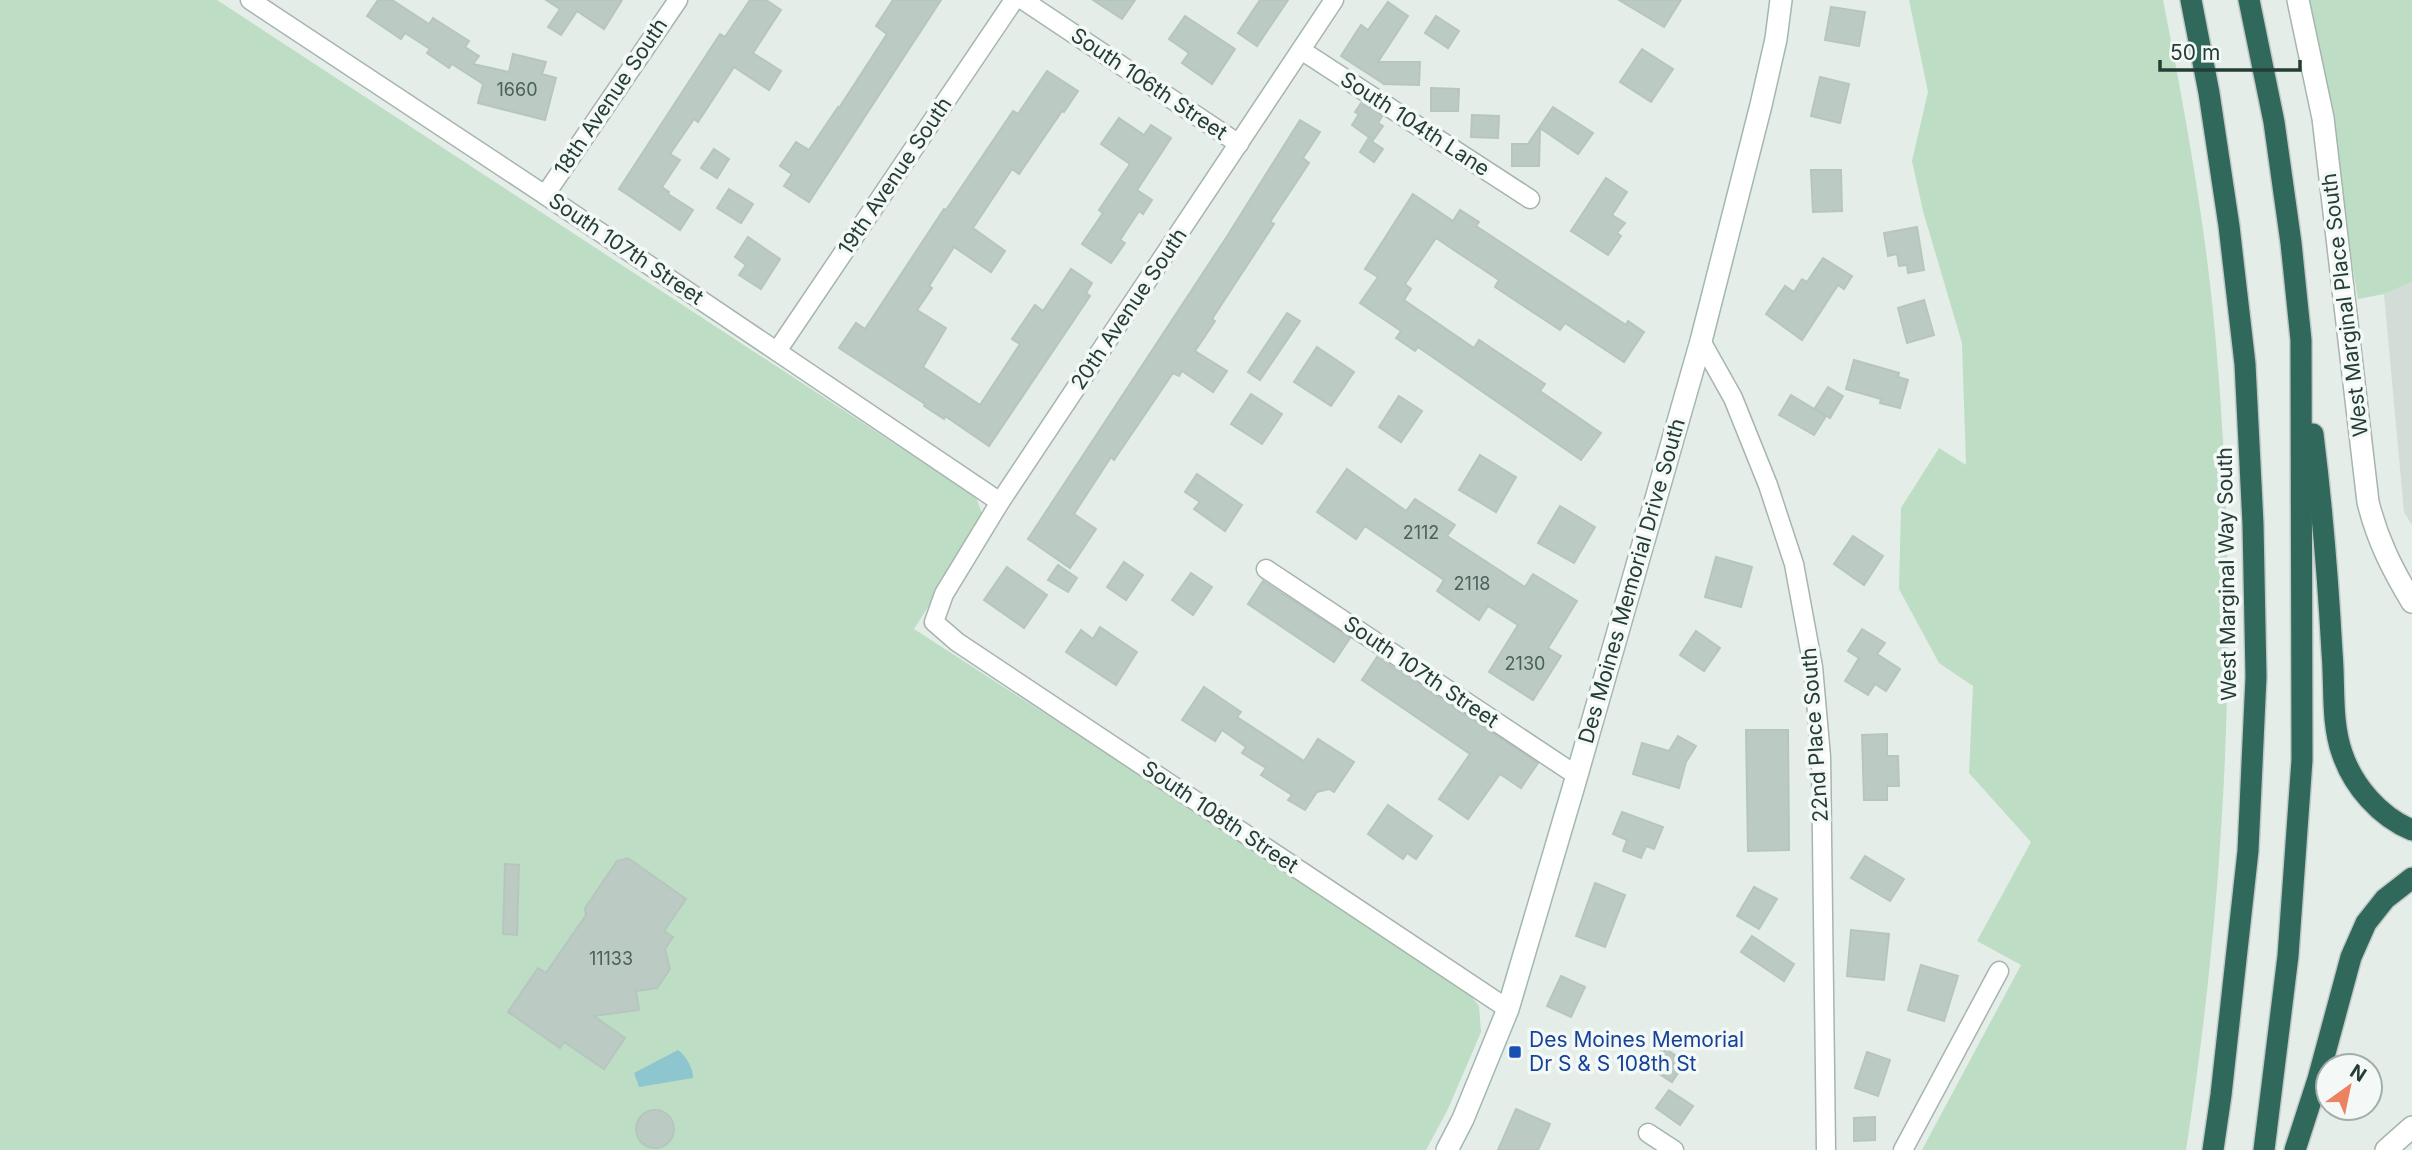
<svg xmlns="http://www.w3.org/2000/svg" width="2412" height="1150" viewBox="0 0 2412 1150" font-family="Inter,sans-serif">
  <rect width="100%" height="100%" fill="#e4ede8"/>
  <polygon fill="#d2ddd7" points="2412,282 2412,525 2404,512 2384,294"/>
  <g fill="#bdddc5">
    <polygon points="0,0 217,0 976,497 984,519 914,629 1459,981 1479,1006 1481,1032 1448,1109 1426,1150 0,1150"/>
    <path d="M1909,0H2163C2187,121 2209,244 2218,368C2239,630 2226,890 2186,1150H1922L2021,965L1977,941L2031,842L1969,773L1973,686L1939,663L1899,589L1901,508L1939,448L1966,465L1962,343L1923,211L1912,161L1928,92Z"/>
    <polygon points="2308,0 2412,0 2412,282 2384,294 2358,299"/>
  </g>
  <path fill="#8ec6cf" d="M678,1050C685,1054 694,1070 693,1078L639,1087L634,1073Z"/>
  <g fill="#bccac4" stroke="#b6c6bf" stroke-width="2">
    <polygon points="378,0 392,0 429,24 433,18 469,41 465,47 479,56 473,64 509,72 513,54 546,62 542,74 556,78 545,120 478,103 483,84 452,64 449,68 427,53 430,49 405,33 401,39 367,16"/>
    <polygon points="546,0 622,0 604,29 577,11 561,35 548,27 560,9"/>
    <polygon points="750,0 766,0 781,10 753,53 781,71 769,90 734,67 698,122 694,119 670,154 680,160 662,187 669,192 668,194 693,210 680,230 619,189 720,34 725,37"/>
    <polygon points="893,0 941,0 809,202 784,186 792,174 780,166 796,142 809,150 838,107 839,108 887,34 876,26"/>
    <polygon points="1093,0 1135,0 1122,19"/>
    <polygon points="1260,0 1288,0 1257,46 1238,33"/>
    <polygon points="1619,0 1681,0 1664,27"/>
    <polygon points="1388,2 1408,16 1378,62 1420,62 1419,85 1384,84 1341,56 1361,25 1368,30"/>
    <polygon points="1831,7 1865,12 1859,46 1825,40"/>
    <polygon points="1185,16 1235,49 1212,84 1182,63 1189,53 1169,39"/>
    <polygon points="1436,16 1459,31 1448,48 1425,33"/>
    <polygon points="1642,49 1673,69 1651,102 1620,82"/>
    <polygon points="1047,71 1078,91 1064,112 1062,111 1019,174 1012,169 973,228 1005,251 991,272 954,247 929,286 932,288 917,310 946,328 923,367 980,405 1020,344 1012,339 1035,305 1043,311 1071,269 1092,283 1086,293 1090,296 989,446 945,416 944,419 924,406 925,404 839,348 856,323 865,329 944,209 946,210 1013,111 1018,114"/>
    <polygon points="1820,77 1849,84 1840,123 1811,116"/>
    <polygon points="1431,88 1459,89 1458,111 1431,111"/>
    <polygon points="1361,103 1382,116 1378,123 1383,126 1373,140 1352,125 1359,114 1355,112"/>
    <polygon points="1553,107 1593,133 1578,154 1540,128 1539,166 1512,166 1512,144 1528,144"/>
    <polygon points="1472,115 1499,116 1498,138 1471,137"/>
    <polygon points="1119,118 1144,135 1151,125 1171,138 1137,190 1152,200 1143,214 1139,211 1120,240 1125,243 1111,263 1082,244 1103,213 1099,210 1130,164 1101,144"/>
    <polygon points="1300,120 1320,132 1303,158 1309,163 1270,222 1274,224 1212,319 1215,321 1195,351 1227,371 1213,392 1182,371 1179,376 1173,373 1114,460 1111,457 1074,514 1096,529 1070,568 1028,539 1226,238"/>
    <polygon points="1368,139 1383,149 1374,162 1360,152"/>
    <polygon points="714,149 729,159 717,178 701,168"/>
    <polygon points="1811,170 1841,170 1842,211 1813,212"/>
    <polygon points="1606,178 1627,192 1612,215 1625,223 1617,233 1621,236 1608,255 1571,231"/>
    <polygon points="729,189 753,204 741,223 717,208"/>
    <polygon points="1413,194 1453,221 1460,210 1479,222 1476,226 1567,286 1626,325 1628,321 1644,332 1624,362 1565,323 1560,330 1495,287 1499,280 1436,238 1405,284 1411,289 1404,300 1474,348 1479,340 1545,384 1540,391 1601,433 1581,460 1418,347 1415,351 1396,338 1401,331 1360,303 1378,277 1365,269"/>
    <polygon points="1917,227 1924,270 1908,273 1907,265 1899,266 1897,254 1888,256 1884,233"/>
    <polygon points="748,237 780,259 761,289 739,275 746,265 735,257"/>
    <polygon points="1823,258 1852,276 1844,289 1838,285 1802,340 1766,314 1785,286 1794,292 1802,279 1807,282"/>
    <polygon points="1924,300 1934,335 1907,343 1898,308"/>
    <polygon points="1287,313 1300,321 1260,380 1248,372"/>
    <polygon points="1317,347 1354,372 1331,406 1294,382"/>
    <polygon points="1854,360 1899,373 1898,377 1908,380 1900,408 1880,403 1881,399 1846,389"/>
    <polygon points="1828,387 1843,396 1830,418 1815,408"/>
    <polygon points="1251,394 1282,414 1262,444 1231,424"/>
    <polygon points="1791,395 1826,416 1814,435 1779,415"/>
    <polygon points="1399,396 1422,411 1401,442 1379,427"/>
    <polygon points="1480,455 1516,477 1496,512 1459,490"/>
    <polygon points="1347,469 1406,511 1415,499 1455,525 1447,536 1525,587 1533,574 1577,601 1548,648 1561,656 1533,700 1489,672 1518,625 1488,606 1479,620 1437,591 1444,580 1365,526 1356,539 1317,512"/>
    <polygon points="1197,474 1242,505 1225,531 1194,509 1200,502 1185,492"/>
    <polygon points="1560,506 1595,527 1574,563 1538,543"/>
    <polygon points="1853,536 1883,556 1864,585 1834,564"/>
    <polygon points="1716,557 1752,567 1741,607 1705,597"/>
    <polygon points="1124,562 1143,575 1126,600 1107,587"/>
    <polygon points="1058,565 1077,578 1068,592 1048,580"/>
    <polygon points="1007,567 1047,595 1024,628 984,600"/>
    <polygon points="1191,573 1212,587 1193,615 1172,600"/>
    <polygon points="1263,581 1350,638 1334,662 1248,604"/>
    <polygon points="1100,627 1137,652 1116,685 1066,652 1081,630 1093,639"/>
    <polygon points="1862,629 1885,643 1877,654 1900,669 1886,691 1875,684 1868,695 1845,681 1859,658 1848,651"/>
    <polygon points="1696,631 1720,648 1704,671 1680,655"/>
    <polygon points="1377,657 1538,763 1521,788 1500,774 1468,819 1439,799 1470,754 1362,680"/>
    <polygon points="1204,687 1241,712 1237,717 1304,761 1318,739 1354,762 1334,792 1329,789 1317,792 1305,810 1288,800 1292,795 1261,775 1266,768 1242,753 1246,747 1222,730 1215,741 1182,720"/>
    <polygon points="1746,730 1788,730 1789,850 1748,851"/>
    <polygon points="1887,734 1887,756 1898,756 1899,786 1887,786 1887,800 1864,800 1862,735"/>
    <polygon points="1678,736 1696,746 1686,762 1679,788 1633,774 1642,743 1669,751"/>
    <polygon points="1388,805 1432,836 1416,859 1407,853 1403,859 1368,834"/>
    <polygon points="1622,812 1663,827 1654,849 1646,846 1641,858 1623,851 1627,840 1613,834"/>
    <polygon points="1865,856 1904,879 1890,901 1851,878"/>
    <polygon points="628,858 686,899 664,931 673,937 665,949 670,969 657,988 636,991 639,1010 594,1016 625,1038 604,1069 564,1042 560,1048 508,1012 538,968 546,973 586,915 585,908 617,861"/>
    <polygon points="505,864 519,865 517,935 503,934"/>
    <polygon points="1595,883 1625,895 1605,947 1576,936"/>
    <polygon points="1754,887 1777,899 1759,929 1737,916"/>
    <polygon points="1851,930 1889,934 1884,980 1847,976"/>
    <polygon points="1752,936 1794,964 1784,981 1741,952"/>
    <polygon points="1921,965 1958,976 1944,1021 1908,1010"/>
    <polygon points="1561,976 1585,987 1571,1017 1547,1006"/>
    <polygon points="1663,1047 1685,1062 1672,1082 1650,1068"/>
    <polygon points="1867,1052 1890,1060 1878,1096 1855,1088"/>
    <polygon points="1669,1090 1693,1106 1680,1125 1656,1108"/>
    <polygon points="1516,1109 1550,1124 1538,1150 1498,1150"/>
    <circle cx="655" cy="1129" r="19"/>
    <polygon points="1875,1117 1875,1140 1854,1141 1854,1118"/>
  </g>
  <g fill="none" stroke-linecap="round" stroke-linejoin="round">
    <g stroke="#a7b5af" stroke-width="21">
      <g id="minor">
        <polyline points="250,0 545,195 1000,502"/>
        <polyline points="1023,0 1239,144"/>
        <polyline points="1334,0 1000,502 944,594 934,622 957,642 1508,1009"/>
        <polyline points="1301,50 1530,199"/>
        <polyline points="545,195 678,0"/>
        <polyline points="1701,341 1733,398 1768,485 1794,564 1813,667 1821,757 1826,1150"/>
        <polyline points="777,351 1014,0"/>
        <polyline points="1266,569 1576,775"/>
        <polyline points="1648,1133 1674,1150"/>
        <polyline points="1903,1150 1999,971"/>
      </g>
    </g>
    <g stroke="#a7b5af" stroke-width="24">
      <g id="tertiary">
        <path d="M2298,0L2323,118L2368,502C2377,539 2392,569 2412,602"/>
        <polyline points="2386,1150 2412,1127"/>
      </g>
    </g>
    <g stroke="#a2b8b0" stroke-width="24">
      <polyline id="secondary" points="1447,1150 1463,1119 1508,1009 1575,782 1701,341 1761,105 1776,39 1781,0"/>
    </g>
    <g stroke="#c2c9c7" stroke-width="24">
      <g id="motorway">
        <polyline points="2191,0 2209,93 2229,226 2245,364 2253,524 2256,677 2248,851 2221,1095 2213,1150"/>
        <polyline points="2249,0 2274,122 2291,243 2301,340 2302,760 2288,956 2264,1150"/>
        <path d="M2313,434C2322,506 2328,579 2332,652C2335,685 2331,722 2342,753C2353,786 2380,817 2412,830"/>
        <polyline points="2295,1150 2318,1079 2351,957 2366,923 2385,899 2412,878"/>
      </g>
    </g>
    <use href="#minor" stroke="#fff" stroke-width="18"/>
    <use href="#tertiary" stroke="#fff" stroke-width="21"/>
    <use href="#secondary" stroke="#fff" stroke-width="21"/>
    <use href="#motorway" stroke="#30695c" stroke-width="21"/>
  </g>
  <rect fill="#1a4fb4" stroke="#f4f9f7" stroke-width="2.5" x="1508" y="1045" width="14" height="14" rx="3.5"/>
  <g text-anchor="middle" stroke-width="7" stroke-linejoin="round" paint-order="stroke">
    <g font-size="18" fill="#4a615a">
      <text x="517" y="96">1660</text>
      <text x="1421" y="539">2112</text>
      <text x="1472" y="590">2118</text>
      <text x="1525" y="670">2130</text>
      <text x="611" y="965">11133</text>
    </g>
    <g font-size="21" fill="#243e36" stroke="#f4f9f7">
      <text transform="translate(1149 84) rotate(34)" y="7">South 106th Street</text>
      <text transform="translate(611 97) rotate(-56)" y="7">18th Avenue South</text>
      <text transform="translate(1415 124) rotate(33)" y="7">South 104th Lane</text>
      <text transform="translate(895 176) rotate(-56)" y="7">19th Avenue South</text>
      <text transform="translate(626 249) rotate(34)" y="7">South 107th Street</text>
      <text transform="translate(2345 305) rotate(-97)" y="7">West Marginal Place South</text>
      <text transform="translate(1129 309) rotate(-56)" y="7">20th Avenue South</text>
      <text transform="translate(2227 574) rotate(-91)" y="7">West Marginal Way South</text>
      <text transform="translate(1632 581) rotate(-74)" y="7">Des Moines Memorial Drive South</text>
      <text transform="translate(1421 672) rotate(34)" y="7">South 107th Street</text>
      <text transform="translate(1815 735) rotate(-94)" y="7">22nd Place South</text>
      <text transform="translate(1220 817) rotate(34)" y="7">South 108th Street</text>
    </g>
    <g font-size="21" fill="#164399" stroke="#f4f9f7" text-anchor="start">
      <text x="1529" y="1047">Des Moines Memorial<tspan x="1529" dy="24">Dr S &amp; S 108th St</tspan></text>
    </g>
  </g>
  <g transform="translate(2349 1087) rotate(33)"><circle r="33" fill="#f4f9f7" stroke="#a1aeaa" stroke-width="2"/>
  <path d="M0-5L12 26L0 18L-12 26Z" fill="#ed8262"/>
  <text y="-10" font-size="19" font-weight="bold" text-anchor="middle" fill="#243e36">N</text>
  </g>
  <path d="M2160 60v10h140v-10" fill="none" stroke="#243e36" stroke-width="3.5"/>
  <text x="2170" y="60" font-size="21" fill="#243e36" stroke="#f4f9f7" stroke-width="5" paint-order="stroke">50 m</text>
</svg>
